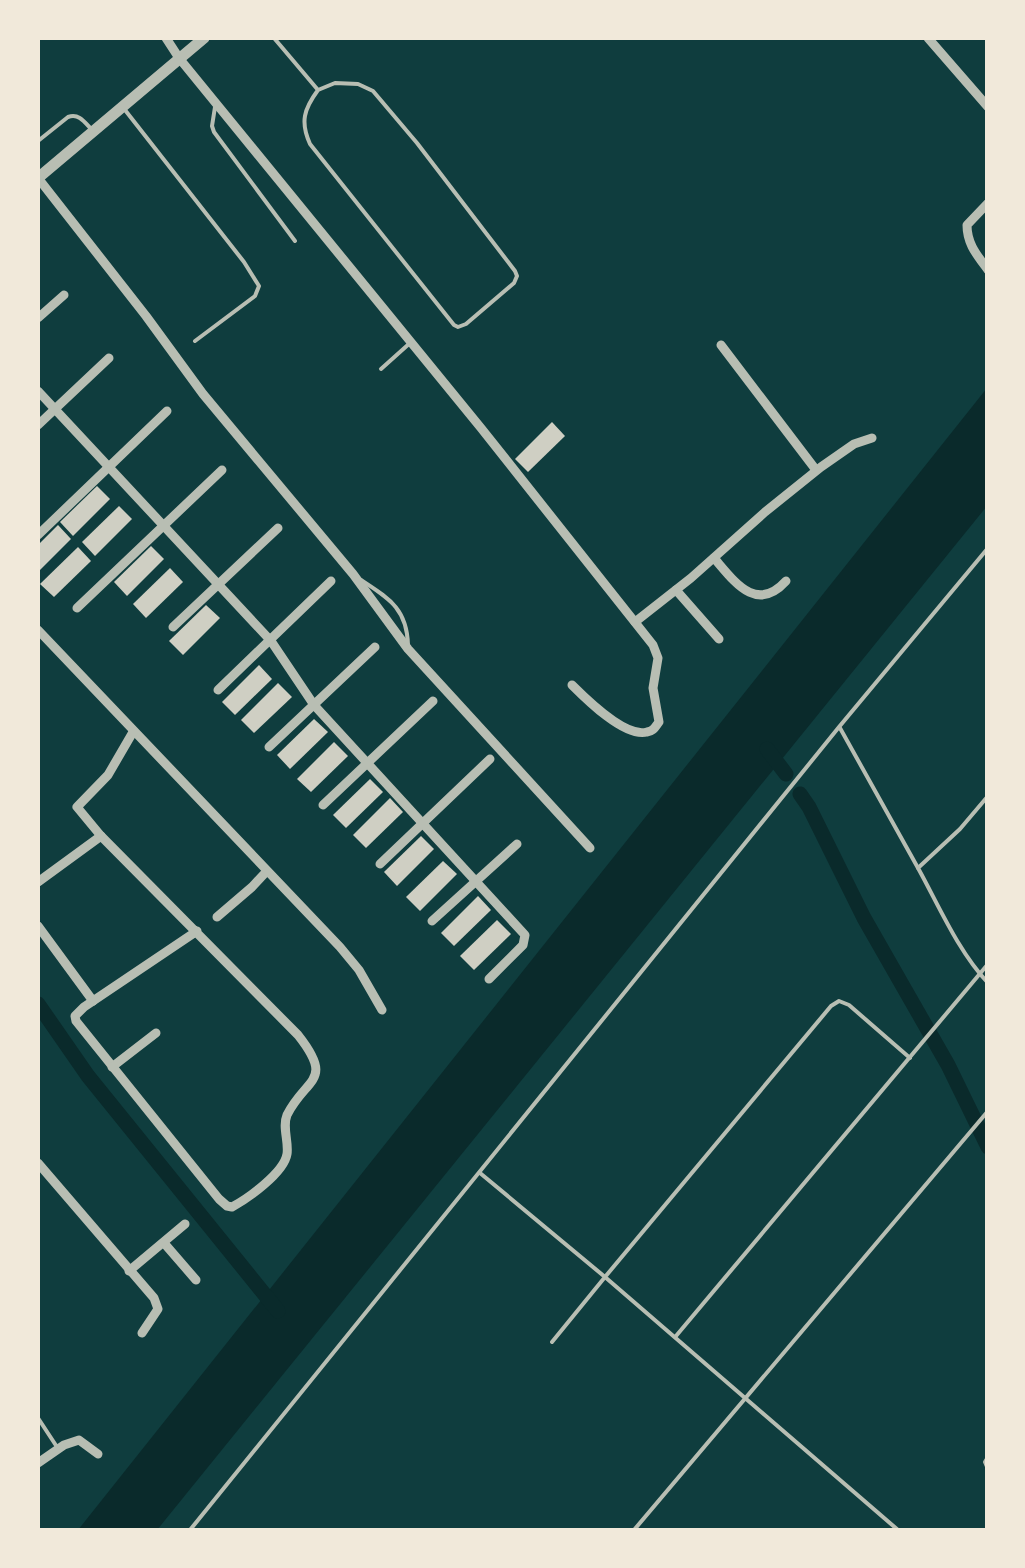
<svg xmlns="http://www.w3.org/2000/svg" width="1025" height="1568" viewBox="0 0 1025 1568" font-family="Jost,sans-serif">
  <rect width="100%" height="100%" fill="#0f3d3e"/>
  <polygon fill="#0a2a2b" points="987,388 987,506 157,1530 78,1530"/>
  <g fill="none" stroke-linecap="round" stroke-linejoin="round">
    <g stroke="#0a2a2b" stroke-width="15">
      <polyline points="767,749 786,774"/>
      <polyline points="800,794 809,807 864,918 948,1065 988,1147"/>
      <polyline points="38,1004 88,1076 278,1311"/>
    </g>
  </g>
  <g fill="#cfcfc3">
    <polygon points="552,422 565,436 528,472 515,459"/>
    <polygon points="97,486 110,499 73,536 60,522"/>
    <polygon points="119,506 132,519 95,556 82,542"/>
    <polygon points="58,525 71,539 38,572 38,545"/>
    <polygon points="151,546 164,559 127,596 114,582"/>
    <polygon points="78,547 91,561 54,597 40,584"/>
    <polygon points="170,568 183,582 146,618 133,604"/>
    <polygon points="206,605 220,618 183,655 169,641"/>
    <polygon points="259,665 272,679 235,715 222,702"/>
    <polygon points="278,683 292,697 254,733 241,720"/>
    <polygon points="314,719 328,732 290,769 277,755"/>
    <polygon points="334,742 348,756 311,792 297,779"/>
    <polygon points="370,779 383,792 346,828 333,815"/>
    <polygon points="390,798 403,812 366,848 353,835"/>
    <polygon points="421,836 434,849 397,886 384,872"/>
    <polygon points="443,861 457,874 420,911 406,897"/>
    <polygon points="478,896 491,910 454,946 441,933"/>
    <polygon points="497,920 511,934 474,970 460,956"/>
  </g>
  <g fill="none" stroke-linecap="round" stroke-linejoin="round">
    <g stroke="#b8beb3" stroke-width="4">
      <path d="M274,38L318,90C304,109 300,122 310,144L454,325L458,327L466,324L514,283L517,276L515,271L417,143L373,91L358,84L335,83L318,90"/>
      <polyline points="215,107 212,126 214,132 295,241"/>
      <polyline points="125,110 244,262 259,286 255,296 195,341"/>
      <path d="M38,141L68,117C80,113 85,123 93,131"/>
      <polyline points="381,369 410,343"/>
      <path d="M361,580C388,598 407,608 408,645"/>
      <polyline points="840,728 918,868"/>
      <path d="M988,796L960,829L918,868C939,906 958,951 988,983"/>
      <polyline points="480,1173 605,1277 552,1342"/>
      <polyline points="676,1336 988,964"/>
      <polyline points="38,1418 57,1447"/>
      <polyline points="988,1457 985,1462 988,1469"/>
      <polyline points="190,1530 839,727 988,548"/>
      <polyline points="634,1530 988,1111"/>
      <polyline points="898,1530 605,1277 831,1006 839,1001 849,1005 910,1058"/>
    </g>
    <g stroke="#b8beb3" stroke-width="9">
      <path d="M166,38L179,58L481,428L653,645L658,658L653,688L659,722C655,727 654,731 647,732C625,738 586,699 572,685"/>
      <polyline points="928,38 988,107"/>
      <polyline points="38,178 146,316 203,394 353,574 408,649 590,848"/>
      <path d="M988,203L967,225C967,244 977,255 988,270"/>
      <polyline points="38,318 64,295"/>
      <polyline points="721,345 816,470"/>
      <polyline points="38,391 271,641 314,705 525,935 523,945 489,979"/>
      <polyline points="38,425 109,358"/>
      <polyline points="38,535 167,411"/>
      <path d="M714,558C734,581 756,614 786,581"/>
      <polyline points="676,590 719,639"/>
      <polyline points="77,608 222,470"/>
      <polyline points="635,622 691,578 765,512 821,467 854,444 872,438"/>
      <polyline points="173,627 278,528"/>
      <polyline points="38,630 340,947 359,970 382,1010"/>
      <polyline points="218,690 331,581"/>
      <path d="M133,732L108,775L77,807L101,836L298,1035C335,1082 306,1077 287,1115C282,1127 289,1142 287,1154C284,1173 247,1199 232,1207L227,1206L219,1199L76,1021L75,1016L84,1007L197,931"/>
      <polyline points="269,747 375,647"/>
      <polyline points="323,805 433,701"/>
      <polyline points="380,864 490,759"/>
      <polyline points="38,882 101,836"/>
      <polyline points="217,917 252,887 266,872"/>
      <polyline points="432,921 517,844"/>
      <polyline points="38,926 93,1001"/>
      <polyline points="112,1067 156,1033"/>
      <polyline points="38,1163 154,1298 158,1309 142,1333"/>
      <polyline points="164,1243 196,1280"/>
      <polyline points="129,1271 185,1224"/>
      <polyline points="38,1463 64,1445 79,1440 98,1454"/>
    </g>
    <polyline stroke="#b8beb3" stroke-width="11" points="38,178 204,38"/>
  </g>
  <rect width="1025" height="1568" fill="none" stroke="#f1e9da" stroke-width="80"/>
</svg>
